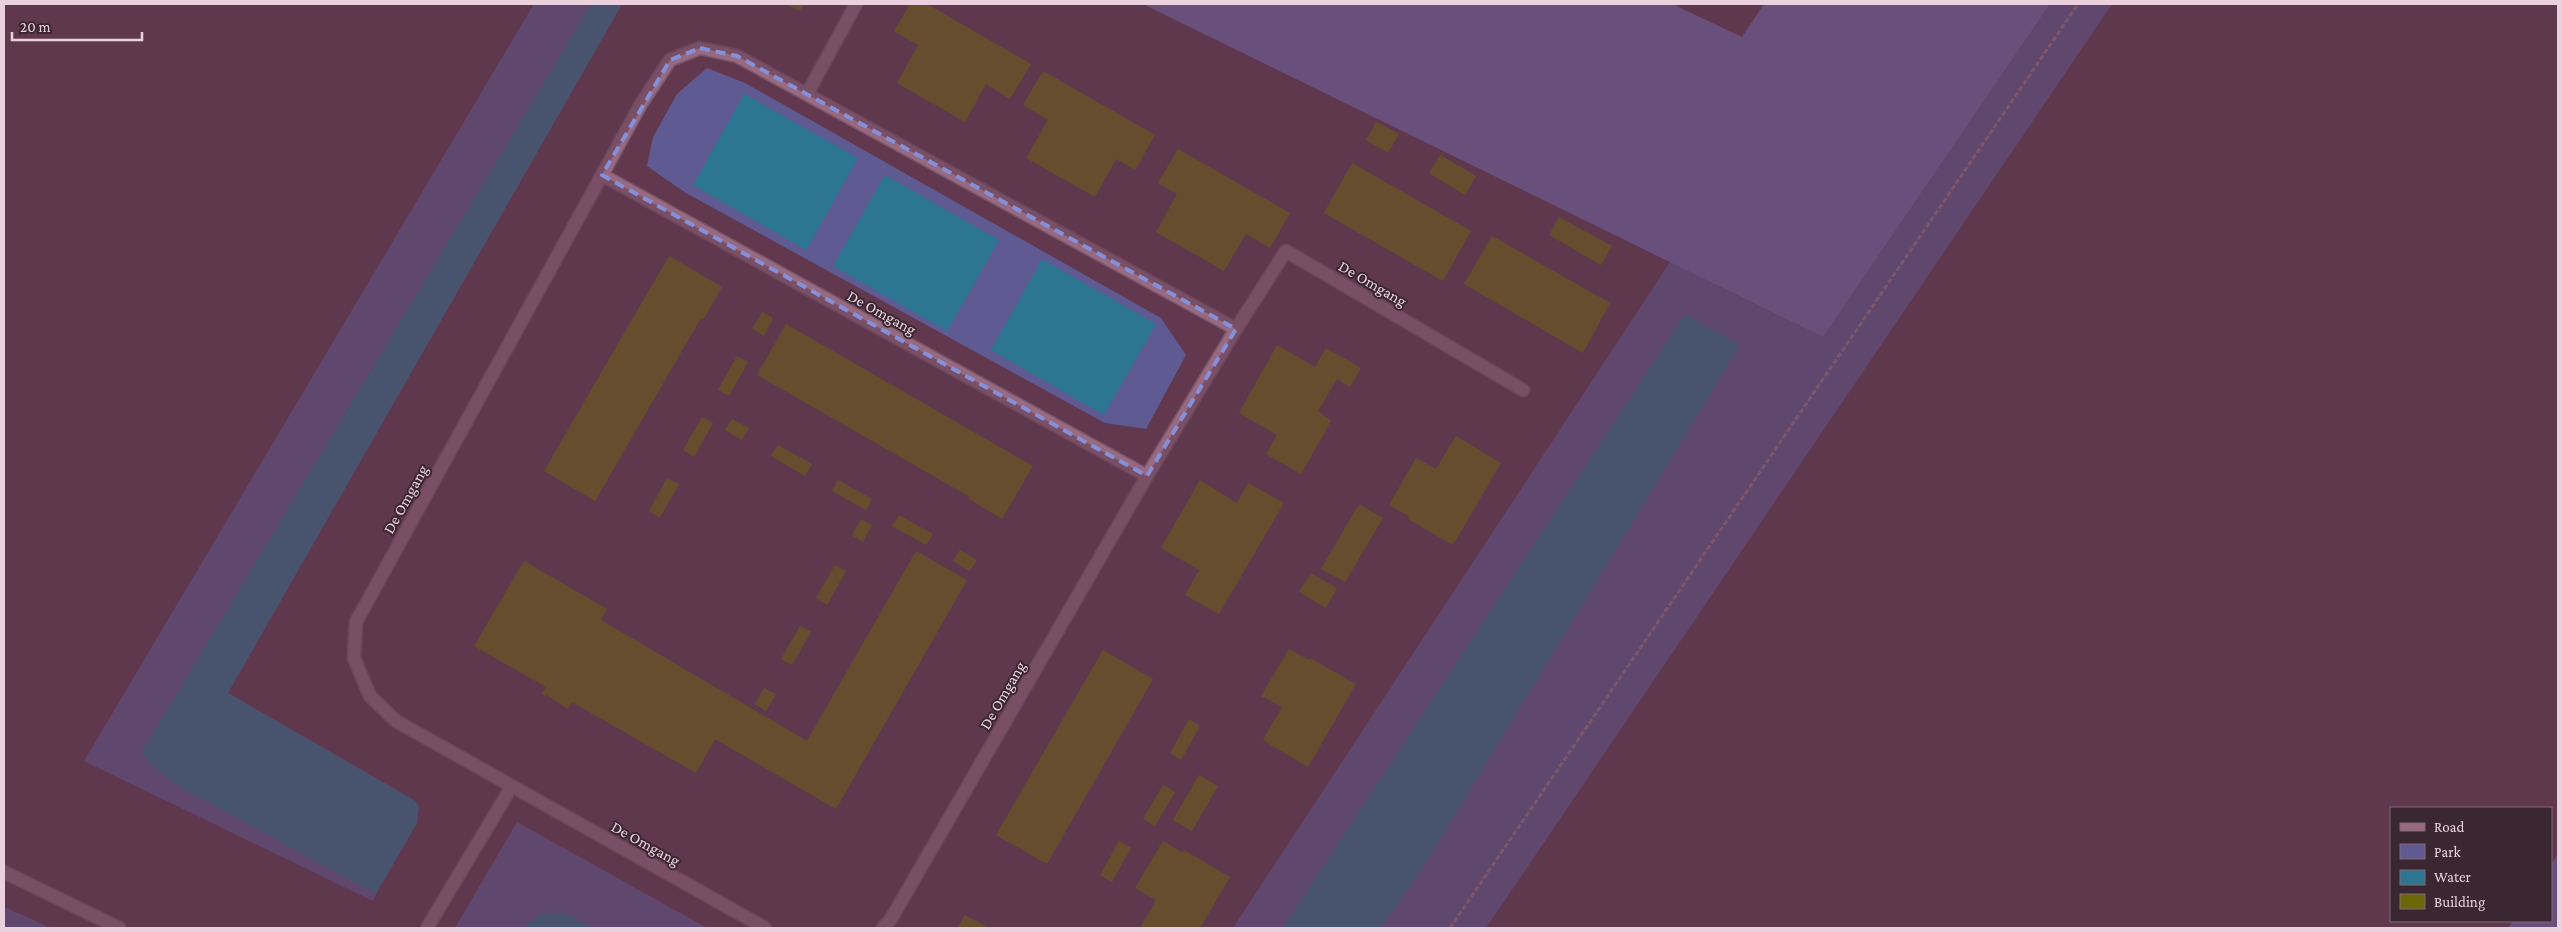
<svg xmlns="http://www.w3.org/2000/svg" width="2562" height="932" viewBox="0 0 2562 932" font-family="'Crimson Pro',serif">
  <rect width="100%" height="100%" fill="#61384e"/>
  <g fill="#5f5a92">
    <polygon points="534,4 591,4 142,752 376,894 373,901 84,761"/>
    <polygon points="2050,4 2112,4 1486,928 1233,928 1670,262 1823,337"/>
    <polygon points="707,68 745,83 1161,318 1186,355 1146,429 1105,423 686,193 647,166 653,137 677,94"/>
    <polygon points="517,822 707,928 455,928"/>
    <polygon points="4,907 51,928 4,928"/>
  </g>
  <g fill="#746eb3">
    <polygon points="1143,4 1672,4 1742,37 1764,4 2050,4 1823,337"/>
    <polygon points="2558,854 2558,928 2508,928 2513,921 2551,921 2551,865"/>
  </g>
  <g fill="#2c7692">
    <polygon points="591,4 622,4 228,693 414,800 419,806 417,823 376,894 178,786 150,763 142,752"/>
    <polygon points="744,94 858,158 806,250 693,185"/>
    <polygon points="885,175 999,240 947,331 833,266"/>
    <polygon points="1042,259 1156,324 1104,415 991,350"/>
    <polygon points="1685,314 1740,345 1424,866 1381,928 1283,928"/>
    <polygon points="541,913 567,914 592,928 523,928"/>
  </g>
  <g fill="#6b6708">
    <polygon points="786,4 804,4 800,11"/>
    <polygon points="910,4 927,4 1031,64 1010,99 986,84 965,122 897,83 918,45 894,31"/>
    <polygon points="1043,71 1155,135 1135,170 1116,159 1095,197 1026,158 1048,120 1023,105"/>
    <polygon points="1376,122 1399,134 1388,153 1366,140"/>
    <polygon points="1178,149 1290,213 1270,248 1246,234 1224,271 1156,232 1177,194 1158,183"/>
    <polygon points="1440,155 1476,176 1465,195 1429,173"/>
    <polygon points="1352,163 1471,231 1443,281 1324,213"/>
    <polygon points="1559,217 1612,246 1601,265 1549,235"/>
    <polygon points="1492,236 1610,303 1583,353 1464,284"/>
    <polygon points="669,256 722,287 703,320 701,318 595,501 544,471"/>
    <polygon points="762,312 773,318 764,336 752,329"/>
    <polygon points="786,324 1033,466 1002,519 969,499 970,497 757,375"/>
    <polygon points="1277,345 1315,367 1326,348 1361,368 1350,387 1337,379 1318,411 1331,421 1301,474 1266,454 1277,435 1239,413"/>
    <polygon points="737,356 748,362 729,396 718,390"/>
    <polygon points="702,417 713,423 694,457 683,450"/>
    <polygon points="732,419 749,428 742,440 725,430"/>
    <polygon points="1456,436 1501,463 1453,545 1408,519 1409,516 1389,505 1416,458 1436,469"/>
    <polygon points="778,445 812,464 805,476 771,456"/>
    <polygon points="667,478 679,484 660,518 649,511"/>
    <polygon points="838,480 872,499 866,510 832,491"/>
    <polygon points="1200,480 1237,503 1248,483 1284,503 1219,614 1185,595 1199,570 1161,548"/>
    <polygon points="1359,504 1383,518 1345,582 1321,569"/>
    <polygon points="899,515 933,534 926,545 892,526"/>
    <polygon points="861,519 872,525 863,542 852,535"/>
    <polygon points="960,550 977,560 970,571 953,561"/>
    <polygon points="916,551 967,580 836,809 715,739 696,773 572,702 568,709 547,695 546,696 542,694 546,687 474,646 524,561 607,609 601,620 807,741"/>
    <polygon points="835,565 846,571 827,605 816,598"/>
    <polygon points="1311,573 1337,588 1326,608 1299,592"/>
    <polygon points="800,626 811,632 792,665 781,659"/>
    <polygon points="1289,649 1309,660 1310,658 1356,684 1308,767 1263,740 1282,707 1261,696"/>
    <polygon points="1103,650 1153,679 1047,864 996,835"/>
    <polygon points="764,688 776,694 766,711 755,704"/>
    <polygon points="1189,719 1200,726 1181,760 1170,753"/>
    <polygon points="1199,775 1218,786 1192,831 1173,820"/>
    <polygon points="1163,785 1175,792 1155,826 1143,819"/>
    <polygon points="1119,841 1131,848 1112,882 1100,875"/>
    <polygon points="1163,841 1183,853 1184,850 1230,877 1200,928 1140,928 1156,900 1135,888"/>
    <polygon points="965,915 985,926 989,928 958,927"/>
  </g>
  <g fill="none" stroke-linecap="round" stroke-linejoin="round">
    <g stroke="#7a576a" stroke-width="15">
      <g id="service">
        <polyline points="807,94 856,4"/>
        <polyline points="4,872 119,928"/>
      </g>
    </g>
    <g stroke="#7a576a" stroke-width="15">
      <g id="minor">
        <polyline points="602,175 1147,476"/>
        <polyline points="1236,329 1286,251 1523,390"/>
        <polyline points="427,928 512,786"/>
        <polyline points="765,928 396,721 370,696 354,658 356,622 641,104 670,60 700,48 737,56 1236,329 1147,476 891,919 883,928"/>
      </g>
    </g>
    <polyline stroke="#9e7b8d" stroke-width="3" stroke-dasharray="5 2.5" stroke-linecap="butt" points="1450,928 2078,4"/>
    <use href="#service" stroke="#976a81" stroke-width="12"/>
    <use href="#minor" stroke="#976a81" stroke-width="12"/>
  </g>
  <path d="M0 0H2562V932H0ZM700,48L737,56L1236,329L1147,476L602,175L670,60Z" fill="#61384e" fill-opacity=".55" fill-rule="evenodd"/>
  <path fill="none" stroke="#8490db" stroke-width="4" stroke-dasharray="10 6" stroke-linejoin="round" d="M700,48L737,56L1236,329L1147,476L602,175L670,60Z"/>
  <g text-anchor="middle" stroke-width="4" stroke-linejoin="round" paint-order="stroke">
    <g font-size="16" fill="#ebd1de" stroke="#3a2731">
      <text transform="translate(1373 283) rotate(30)" y="6">De Omgang</text>
      <text transform="translate(882 312) rotate(29)" y="6">De Omgang</text>
      <text transform="translate(405 499) rotate(-61)" y="6">De Omgang</text>
      <text transform="translate(1002 695) rotate(-60)" y="6">De Omgang</text>
      <text transform="translate(646 843) rotate(29)" y="6">De Omgang</text>
    </g>
  </g>
  <rect width="2562" height="932" fill="none" stroke="#ebd1de" stroke-width="10"/>
  <rect x="2390" y="807" width="162" height="115" fill="#3a2731" stroke="#816b76"/>
  <rect x="2400" y="823" width="25" height="8" fill="#976a81" stroke="#816b76"/>
  <text x="2434" y="832" font-size="15" fill="#ebd1de">Road</text>
  <rect x="2400" y="844" width="25" height="15" fill="#5f5a92" stroke="#816b76"/>
  <text x="2434" y="857" font-size="15" fill="#ebd1de">Park</text>
  <rect x="2400" y="870" width="25" height="15" fill="#2c7692" stroke="#816b76"/>
  <text x="2434" y="882" font-size="15" fill="#ebd1de">Water</text>
  <rect x="2400" y="894" width="25" height="15" fill="#6b6708" stroke="#816b76"/>
  <text x="2434" y="907" font-size="15" fill="#ebd1de">Building</text>
  <path d="M12 32v8h130v-8" fill="none" stroke="#ebd1de" stroke-width="2.5"/>
  <text x="20" y="32" font-size="15" fill="#ebd1de" stroke="#3a2731" stroke-width="4" paint-order="stroke">20 m</text>
</svg>
